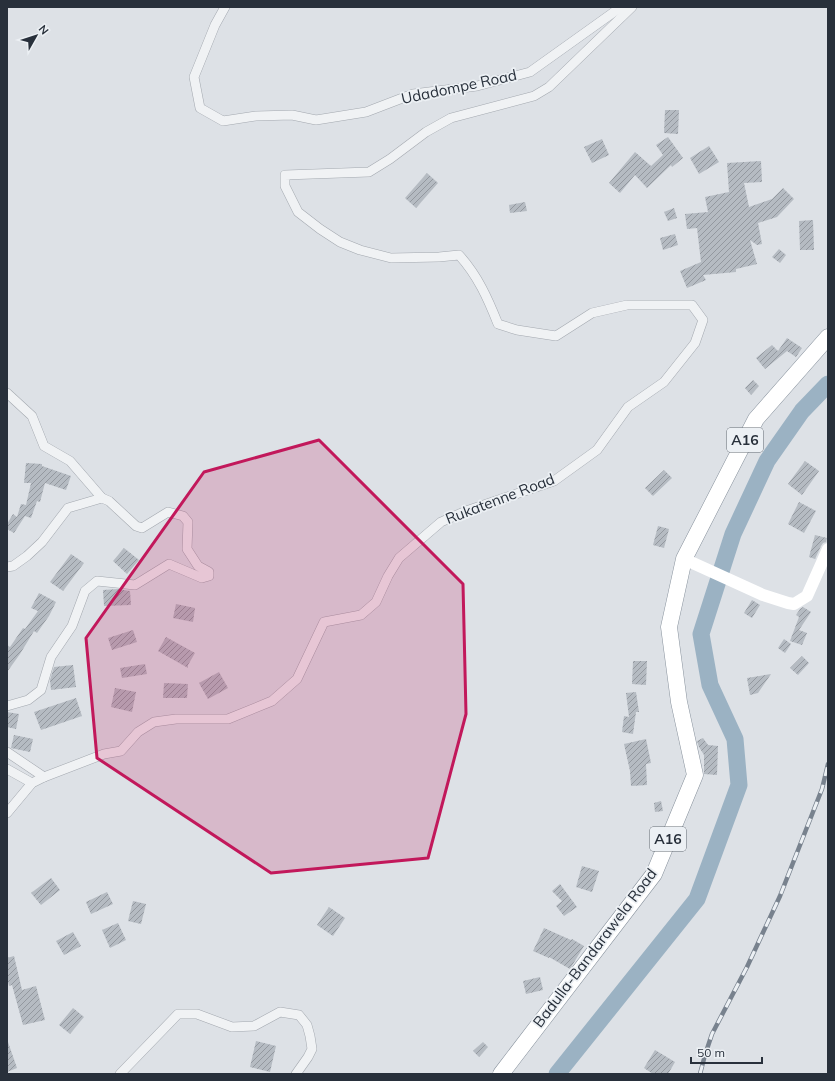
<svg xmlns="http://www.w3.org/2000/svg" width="835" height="1081" viewBox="0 0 835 1081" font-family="Mulish,sans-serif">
  <defs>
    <pattern id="building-hatch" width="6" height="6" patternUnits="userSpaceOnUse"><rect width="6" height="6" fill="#b5bbc2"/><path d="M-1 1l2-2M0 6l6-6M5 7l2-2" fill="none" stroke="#93989f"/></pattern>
  </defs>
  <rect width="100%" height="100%" fill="#dde1e6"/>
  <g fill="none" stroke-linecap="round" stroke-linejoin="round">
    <polyline stroke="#9bb2c3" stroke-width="17" points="557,1074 697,899 739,785 735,739 710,685 701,634 733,534 767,461 802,411 828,384"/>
  </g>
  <g fill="url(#building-hatch)">
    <polygon points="665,110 679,110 678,134 664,133"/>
    <polygon points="668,137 683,158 672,167 671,165 647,188 635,175 620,193 609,183 635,152 651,166 663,155 656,145"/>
    <polygon points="602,139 609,155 592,163 584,147"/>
    <polygon points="709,146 719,162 699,174 690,158"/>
    <polygon points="761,161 762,182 744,183 749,207 772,199 783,188 794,199 777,217 758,223 762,244 757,245 750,240 757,264 736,269 736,272 703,275 706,280 687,288 680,271 701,262 697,228 687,229 685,214 708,212 705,197 729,192 727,163"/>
    <polygon points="427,173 438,183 416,208 405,198"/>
    <polygon points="525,202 527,211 510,213 509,205"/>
    <polygon points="674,208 677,218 668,221 664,212"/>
    <polygon points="813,220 814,250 800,250 799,221"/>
    <polygon points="675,234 678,245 663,250 660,238"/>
    <polygon points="779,249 786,255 780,263 772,257"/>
    <polygon points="787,338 802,348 796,357 787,351 765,369 756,358 772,345 778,351"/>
    <polygon points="753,380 759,386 751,395 745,388"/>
    <polygon points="805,461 819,471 802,495 788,484"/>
    <polygon points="26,463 42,464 42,466 71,476 66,490 45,483 40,502 37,501 31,518 25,516 14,533 7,529 7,524 13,514 17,517 21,504 26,505 31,483 24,483"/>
    <polygon points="664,470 672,478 653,496 645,488"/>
    <polygon points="799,502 816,511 804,533 788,524"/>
    <polygon points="658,526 669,529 664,548 653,545"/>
    <polygon points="815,535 827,538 826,542 823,543 821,546 815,559 809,557"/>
    <polygon points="124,548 139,560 127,574 113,561"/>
    <polygon points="71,554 84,563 63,591 50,582"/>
    <polygon points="118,589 130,591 131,605 104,606 103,590"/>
    <polygon points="39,593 56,602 49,616 37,633 34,631 20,654 7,672 7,645 10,647 23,628 25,629 38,611 31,608"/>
    <polygon points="752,600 760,605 752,618 744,613"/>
    <polygon points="176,604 195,608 193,622 173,618"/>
    <polygon points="803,607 811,612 799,630 807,633 802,645 790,641 799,617 796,615 800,609"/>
    <polygon points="133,630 137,642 112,650 108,638"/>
    <polygon points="166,637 195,653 188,665 188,668 158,651"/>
    <polygon points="784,639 791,644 785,653 778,648"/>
    <polygon points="802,656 809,663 798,675 790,668"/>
    <polygon points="633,661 647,661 646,685 632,684"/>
    <polygon points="145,664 147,674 122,678 120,668"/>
    <polygon points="73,665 76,687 51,690 50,680 54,667"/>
    <polygon points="219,672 228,688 208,699 199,683"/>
    <polygon points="771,674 758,693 750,695 747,678"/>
    <polygon points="164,683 188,684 187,698 163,698"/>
    <polygon points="115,688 136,692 132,712 111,707"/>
    <polygon points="636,692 639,712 636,712 633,734 622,732 624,716 629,717 626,693"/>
    <polygon points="76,698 82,716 41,730 34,712"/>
    <polygon points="7,712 19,714 16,729 7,727"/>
    <polygon points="14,735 33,739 30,752 11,748"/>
    <polygon points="703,738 708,745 718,746 717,775 704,774 704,755 699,747 697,741"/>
    <polygon points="646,739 651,763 646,764 647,785 631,786 630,771 624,744"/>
    <polygon points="661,801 663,811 655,812 654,803"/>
    <polygon points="582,866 599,871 592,892 576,887"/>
    <polygon points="51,878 60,890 41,905 31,893"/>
    <polygon points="560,884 577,907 564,916 556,906 562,901 552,891"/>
    <polygon points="107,892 113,904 91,914 86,902"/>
    <polygon points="133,901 146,904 141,924 128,921"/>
    <polygon points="329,907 345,918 333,936 317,925"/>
    <polygon points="118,923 126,940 110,948 102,930"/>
    <polygon points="544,928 571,940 572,939 584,946 570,969 549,957 549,958 533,951"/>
    <polygon points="73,932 81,946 64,955 56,941"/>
    <polygon points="14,956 22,990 36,986 45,1020 23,1025 12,985 9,986 7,977 7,958"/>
    <polygon points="540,977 543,990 526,994 523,981"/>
    <polygon points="73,1008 84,1017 70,1034 59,1025"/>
    <polygon points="256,1041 276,1046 270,1072 250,1067"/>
    <polygon points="7,1042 8,1042 17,1068 7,1072"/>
    <polygon points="483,1042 488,1047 479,1057 473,1051"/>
    <polygon points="655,1050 675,1062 668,1074 653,1074 644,1068"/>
  </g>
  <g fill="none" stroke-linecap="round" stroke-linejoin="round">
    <g stroke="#a3a8af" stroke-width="10">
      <g id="street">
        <polyline points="225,7 215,25 194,77 200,108 223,121 256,116 292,115 316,120 366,112 413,94 477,86 530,72 621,7"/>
        <polyline points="7,393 32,416 44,446 70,461 102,498"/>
        <polyline points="7,567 13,566 27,556 42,542 68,508 102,498 109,501 136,526 142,528 168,512 183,516 188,522 187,549 198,566 209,572 209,576 202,578 169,564 135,585 97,581 85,591 72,626 51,657 41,690 28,700 7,706"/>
        <polyline points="7,752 44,777"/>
        <polyline points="7,769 32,783"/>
        <path d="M7,813L32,783L44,777L104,754L121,751L138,732L154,722L176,719H228L272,701L297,679L324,622L361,615L376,602L388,576L399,558L441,522L466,511L554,481L597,450L628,407L664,382L695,343L703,320L692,305H627L592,313L556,336L517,330L498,324C488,299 478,276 459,255L439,257L391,258L360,250L340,242L320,229L298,212L285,186V175L369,172L390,159L426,132L451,118L534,96L549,87L632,7"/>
        <polyline points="120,1074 178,1014 197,1014 232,1027 254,1026 280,1012 299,1015 307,1025 310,1036 312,1049 308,1057 296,1074"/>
      </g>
    </g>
    <g stroke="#86909b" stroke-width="17">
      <polyline id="highway" points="501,1074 654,874 695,775 679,702 669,627 684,559 756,419 828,337"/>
    </g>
    <use href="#street" stroke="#f0f2f4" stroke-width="9"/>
    <polyline stroke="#fff" stroke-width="12" points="684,559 763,595 788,603 794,604 807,596 828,549"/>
    <use href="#highway" stroke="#fff" stroke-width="16"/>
    <g stroke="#78828e" stroke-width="4.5">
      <polyline id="rail" points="700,1074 705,1055 712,1034 747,967 780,896 822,789 828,764"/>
    </g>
    <use href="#rail" stroke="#ecf0f4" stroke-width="3" stroke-dasharray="9" stroke-linecap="butt"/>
  </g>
  <path fill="#c2185b" fill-opacity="0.2" stroke="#c2185b" stroke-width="3" stroke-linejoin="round" d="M319,440L463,584L466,714L428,858L271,873L97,758L86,638L204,472Z"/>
  <g text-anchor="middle" stroke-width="3.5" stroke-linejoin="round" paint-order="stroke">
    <g fill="#ecf0f4" stroke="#636a72" stroke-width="1">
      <rect x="727" y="428" width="36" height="24" rx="3"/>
      <rect x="650" y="827" width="36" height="24" rx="3"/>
    </g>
    <g font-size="14" font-weight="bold" fill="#28303b">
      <text x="745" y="445">A16</text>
      <text x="668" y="844">A16</text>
    </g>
    <g font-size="15" fill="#28303b" stroke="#ecf0f4">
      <text transform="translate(459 87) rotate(-12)" y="5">Udadompe Road</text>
      <text transform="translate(500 499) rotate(-21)" y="5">Rukatenne Road</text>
      <text transform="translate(595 948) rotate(-53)" y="5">Badulla-Bandarawela Road</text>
    </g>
  </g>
  <rect width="835" height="1081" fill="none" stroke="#28303b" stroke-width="16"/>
  <g transform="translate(36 36) rotate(51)" stroke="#ecf0f4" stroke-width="3" paint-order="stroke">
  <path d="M0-3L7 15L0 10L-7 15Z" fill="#28303b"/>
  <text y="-6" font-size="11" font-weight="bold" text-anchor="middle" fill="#28303b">N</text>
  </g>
  <path d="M691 1057v6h71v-6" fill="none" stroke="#28303b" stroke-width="2"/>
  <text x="697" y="1057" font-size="12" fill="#28303b" stroke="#ecf0f4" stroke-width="3" paint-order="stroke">50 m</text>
</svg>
